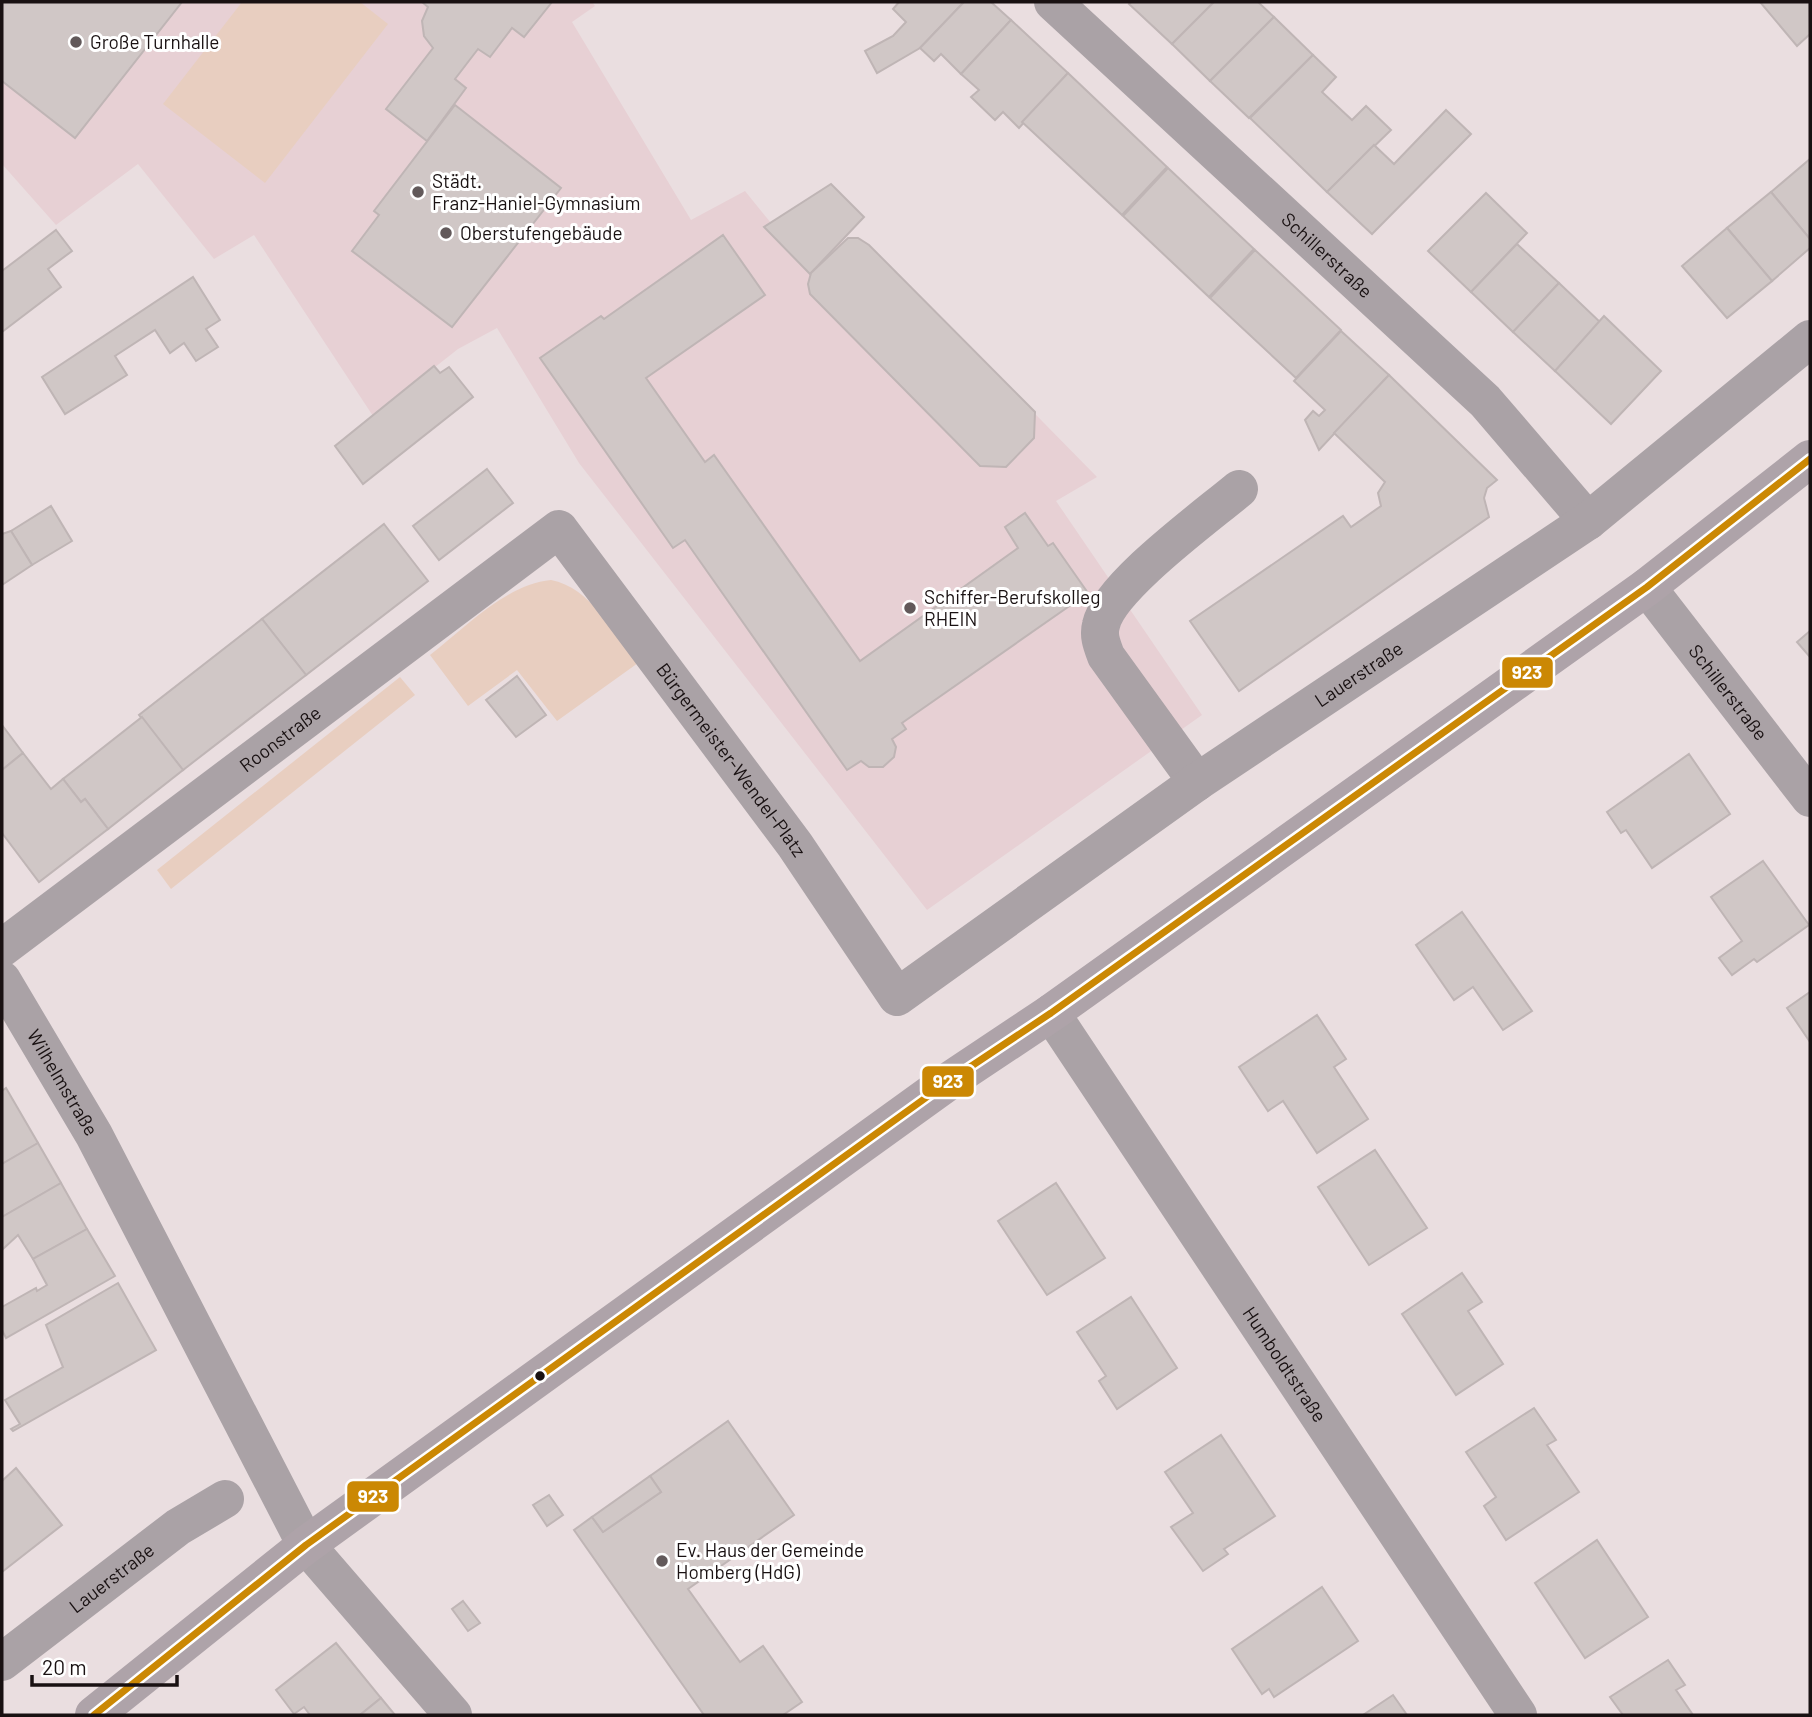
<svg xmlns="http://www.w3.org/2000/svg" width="1812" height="1717" viewBox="0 0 1812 1717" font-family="Barlow,sans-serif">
  <rect width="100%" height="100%" fill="#eadee0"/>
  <polygon fill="#e7d0d4" points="2,2 592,2 595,6 572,22 691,220 745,191 771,223 831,184 864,217 841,243 858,238 869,245 1097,477 1056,501 1202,715 927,910 579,463 497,328 458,349 373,416 254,235 214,259 138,164 56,225 2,164"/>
  <g fill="#e8cec0">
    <polygon points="242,2 360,2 388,24 265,183 163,104"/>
    <path d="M551,580C590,587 615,634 638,663L557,721L517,670L468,706L430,655C465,628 506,584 551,580Z"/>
    <polygon points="400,677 415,695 171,889 157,870"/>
  </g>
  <g fill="#d0c7c6" stroke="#bfb5b5" stroke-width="2">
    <polygon points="2,2 182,2 75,138 2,81"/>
    <polygon points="422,2 552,2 524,37 512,28 490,57 478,49 455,79 466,88 427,141 386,109 433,48 424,36 422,21 428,7"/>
    <polygon points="899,2 964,2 920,48 877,73 865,51 893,36 906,22 893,9"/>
    <polygon points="964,2 991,2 1011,20 961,74 941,54 934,61 920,48"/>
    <polygon points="1131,2 1214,2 1172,44 1129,4"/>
    <polygon points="1214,2 1258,2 1274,17 1210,81 1172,44"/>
    <polygon points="1760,2 1809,2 1810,34 1797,46"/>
    <polygon points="1274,17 1313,55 1249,118 1210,81"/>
    <polygon points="1011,20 1068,73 1019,128 1003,112 995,120 971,97 979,90 961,74"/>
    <polygon points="1313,55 1336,77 1322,92 1352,120 1366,106 1391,130 1327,192 1250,118"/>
    <polygon points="1068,73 1167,167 1122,215 1022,122"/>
    <polygon points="455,105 561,188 452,327 352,251 379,215 374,211"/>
    <polygon points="1446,110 1471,134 1372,234 1327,192 1374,145 1394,164"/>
    <polygon points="1810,159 1810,239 1771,192"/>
    <polygon points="1168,168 1254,249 1209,297 1123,216"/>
    <polygon points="831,184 864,217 810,274 764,227"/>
    <polygon points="1771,192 1810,239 1810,248 1772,281 1727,228"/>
    <polygon points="1486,193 1527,233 1471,292 1428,251"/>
    <polygon points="1727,228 1772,281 1727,318 1682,266"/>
    <polygon points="56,230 72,251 48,269 61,287 2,332 2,271"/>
    <polygon points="723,235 765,295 646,378 705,462 714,455 860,661 1018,548 1005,527 1025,513 1048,546 1053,543 1088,593 902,723 906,729 892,739 896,747 894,757 883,767 869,767 861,761 847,770 685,540 673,548 540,358 601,316 604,319"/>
    <polygon points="848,238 858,238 869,245 1035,412 1034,438 1006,467 980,466 810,294 808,284 811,273"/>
    <polygon points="1517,244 1559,283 1513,332 1471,292"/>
    <polygon points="1255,250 1341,330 1296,378 1210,298"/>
    <polygon points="193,277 220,320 206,329 218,347 196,361 184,343 170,353 155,330 115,356 127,375 65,414 42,377"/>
    <polygon points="1559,283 1601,323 1555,371 1513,332"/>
    <polygon points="1604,316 1661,371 1611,424 1555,371"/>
    <polygon points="1341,331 1389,375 1319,450 1305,420 1313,411 1319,416 1325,410 1294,381"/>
    <polygon points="434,366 440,373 449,367 473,397 363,484 335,446"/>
    <polygon points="1389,375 1497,480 1487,488 1484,498 1489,517 1239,691 1190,621 1343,516 1351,527 1381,506 1378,493 1385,482 1334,433"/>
    <polygon points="487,469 513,503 439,560 413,526"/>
    <polygon points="51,506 72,541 32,565 11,531"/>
    <polygon points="384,524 428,581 306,675 262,619"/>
    <polygon points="11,531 32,565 2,585 2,534"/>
    <polygon points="262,619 306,675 183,770 139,715"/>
    <polygon points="1810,631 1810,657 1797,642"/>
    <polygon points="517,676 546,715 516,737 486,700"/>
    <polygon points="142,717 183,770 108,829 85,799 81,802 63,779"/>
    <polygon points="2,725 23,753 2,770"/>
    <polygon points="23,753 51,789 63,779 81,802 85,799 108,829 39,882 2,833 2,770"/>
    <polygon points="1689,754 1730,814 1652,868 1626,830 1621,833 1607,812"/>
    <polygon points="1763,861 1809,925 1757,962 1754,959 1732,975 1719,958 1742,941 1711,897"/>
    <polygon points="1462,912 1532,1011 1503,1030 1473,987 1454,1000 1416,945"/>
    <polygon points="1810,992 1810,1042 1787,1008"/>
    <polygon points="1317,1015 1346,1059 1334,1067 1368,1119 1317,1153 1283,1101 1268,1111 1239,1067"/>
    <polygon points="6,1088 38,1143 2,1164 2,1091"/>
    <polygon points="38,1143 61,1183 2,1217 2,1164"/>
    <polygon points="1375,1150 1427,1228 1369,1265 1318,1187"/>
    <polygon points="61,1183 87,1229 33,1259 18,1235 2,1250 2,1217"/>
    <polygon points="1056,1183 1105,1258 1047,1295 998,1221"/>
    <polygon points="87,1229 115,1276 6,1338 2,1330 2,1307 36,1288 37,1291 47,1285 33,1259"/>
    <polygon points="1462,1273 1482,1302 1468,1311 1503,1364 1456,1395 1402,1314"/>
    <polygon points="118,1283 156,1350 13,1431 11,1429 20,1424 5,1400 63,1367 46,1325"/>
    <polygon points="1131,1297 1177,1368 1117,1409 1099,1381 1106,1376 1077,1332"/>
    <polygon points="1534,1408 1556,1440 1547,1445 1579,1492 1506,1540 1484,1506 1496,1497 1466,1452"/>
    <polygon points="728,1421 794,1515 688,1589 740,1662 763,1646 802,1702 783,1715 704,1715 574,1530 592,1517 603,1532 661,1492 650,1476"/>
    <polygon points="1221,1435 1275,1516 1224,1549 1228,1554 1203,1571 1171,1527 1193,1513 1165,1472"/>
    <polygon points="16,1468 62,1525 2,1572 2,1481"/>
    <polygon points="650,1476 661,1492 603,1532 592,1517"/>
    <polygon points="549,1495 563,1515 547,1526 533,1505"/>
    <polygon points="1597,1540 1648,1617 1585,1658 1535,1583"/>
    <polygon points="1322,1587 1358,1641 1274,1697 1269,1689 1262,1694 1232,1649"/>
    <polygon points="463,1601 480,1623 468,1631 452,1609"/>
    <polygon points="336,1643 381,1698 360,1715 310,1715 304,1707 294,1714 276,1690"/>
    <polygon points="1668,1660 1685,1685 1676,1690 1693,1715 1623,1715 1610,1697"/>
    <polygon points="1393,1695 1407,1715 1363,1715"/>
    <polygon points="381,1698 395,1715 360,1715"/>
  </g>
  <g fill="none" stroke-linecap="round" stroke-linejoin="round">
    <g stroke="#aaa2a6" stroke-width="38">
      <path id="s1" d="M1053,2L1485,401L1588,521"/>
      <path id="s2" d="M1647,587L1810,798"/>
      <path d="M1197,782L1106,656C1102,645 1098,636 1101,625C1109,587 1207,516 1239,489"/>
      <path id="s3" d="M2,948L559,529L795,845L897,997L1197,782L1588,521L1810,339"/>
      <path id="s4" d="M2,980L94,1135L306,1545L453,1715"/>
      <path id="s5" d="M1051,1013L1518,1715"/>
      <path id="s6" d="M2,1662L178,1527L225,1499"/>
    </g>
    <polyline stroke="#aea3a9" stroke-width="38" points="94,1715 306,1545 949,1081 1051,1013 1647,587 1810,459"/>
    <g stroke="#fff" stroke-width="12">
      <polyline id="bus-1" points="94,1715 306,1545 949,1081 1051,1013 1647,587 1810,459"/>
    </g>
    <use href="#bus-1" stroke="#cb8804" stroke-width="7"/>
  </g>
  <g fill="#62595a" stroke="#fff" stroke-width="2.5">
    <circle cx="76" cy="42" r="7"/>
    <circle cx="418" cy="192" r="7"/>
    <circle cx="446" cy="233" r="7"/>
    <circle cx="910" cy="608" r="7"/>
    <circle cx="662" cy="1561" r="7"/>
  </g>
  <circle fill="#191112" stroke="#fff" stroke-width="2.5" cx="540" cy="1376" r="6"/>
  <g text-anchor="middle" stroke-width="6" stroke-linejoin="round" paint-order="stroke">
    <g font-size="19" fill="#191112" stroke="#fff" text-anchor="start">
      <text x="90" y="49">Große Turnhalle</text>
      <text x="432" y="188">Städt.<tspan x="432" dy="22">Franz-Haniel-Gymnasium</tspan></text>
      <text x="460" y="240">Oberstufengebäude</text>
      <text x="924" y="604">Schiffer-Berufskolleg<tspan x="924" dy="22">RHEIN</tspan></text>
      <text x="676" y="1557">Ev. Haus der Gemeinde<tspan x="676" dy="22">Homberg (HdG)</tspan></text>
    </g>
    <g font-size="19" fill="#191112" stroke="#fff">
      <text dy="7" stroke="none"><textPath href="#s1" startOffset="373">Schillerstraße</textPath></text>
      <text dy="7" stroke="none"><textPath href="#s3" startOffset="1838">Lauerstraße</textPath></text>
      <text dy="7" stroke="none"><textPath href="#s2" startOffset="133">Schillerstraße</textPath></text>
      <text dy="7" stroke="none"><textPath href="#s3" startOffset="348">Roonstraße</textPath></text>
      <text dy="7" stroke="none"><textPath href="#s3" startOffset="985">Bürgermeister-Wendel-Platz</textPath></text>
      <text dy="7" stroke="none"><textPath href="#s4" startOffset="119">Wilhelmstraße</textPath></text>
      <text dy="7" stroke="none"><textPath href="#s5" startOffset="422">Humboldtstraße</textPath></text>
      <text dy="7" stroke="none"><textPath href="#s6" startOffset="138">Lauerstraße</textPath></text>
    </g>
  </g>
  <g stroke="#fff" stroke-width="2.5">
    <rect x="1501" y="656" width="53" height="33" rx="7" fill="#cb8804"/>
    <rect x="921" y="1065" width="54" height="33" rx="7" fill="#cb8804"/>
    <rect x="346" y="1480" width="54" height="33" rx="7" fill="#cb8804"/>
  </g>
  <g font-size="19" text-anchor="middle" font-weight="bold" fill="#fff">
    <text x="1527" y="679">923</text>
    <text x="948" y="1088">923</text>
    <text x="373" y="1503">923</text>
  </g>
  <rect width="1812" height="1717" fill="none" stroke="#191112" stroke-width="7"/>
  <path d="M32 1675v10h145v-10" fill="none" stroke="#191112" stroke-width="3.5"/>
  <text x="42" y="1675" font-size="21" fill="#191112" stroke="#ffffff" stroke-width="5" paint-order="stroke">20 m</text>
</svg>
